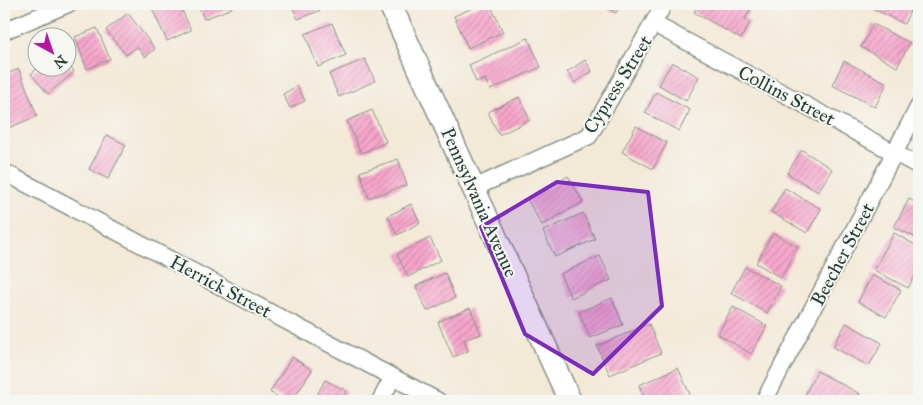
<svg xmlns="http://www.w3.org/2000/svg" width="923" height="405" viewBox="0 0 923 405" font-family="'IM FELL Great Primer',serif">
  <defs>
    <pattern id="building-hatch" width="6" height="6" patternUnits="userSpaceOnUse" patternTransform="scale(1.25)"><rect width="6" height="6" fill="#f8a6cc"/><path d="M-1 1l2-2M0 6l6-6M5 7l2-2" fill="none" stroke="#c888a6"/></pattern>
  </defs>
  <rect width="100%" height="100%" fill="#f6f6f2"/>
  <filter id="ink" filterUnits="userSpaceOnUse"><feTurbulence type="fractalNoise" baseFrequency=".02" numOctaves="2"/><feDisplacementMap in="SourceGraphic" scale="10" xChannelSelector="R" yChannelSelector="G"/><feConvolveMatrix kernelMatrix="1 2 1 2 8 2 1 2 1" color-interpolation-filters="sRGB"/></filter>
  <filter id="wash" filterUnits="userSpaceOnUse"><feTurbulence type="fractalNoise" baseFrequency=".0096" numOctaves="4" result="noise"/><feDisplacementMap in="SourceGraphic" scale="20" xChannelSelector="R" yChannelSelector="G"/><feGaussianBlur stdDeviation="1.12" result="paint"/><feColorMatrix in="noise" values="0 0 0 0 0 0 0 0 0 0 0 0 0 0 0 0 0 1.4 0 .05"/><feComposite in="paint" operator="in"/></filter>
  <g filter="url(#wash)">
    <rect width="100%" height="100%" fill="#f3e9d7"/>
    <g id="blocks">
      <g fill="url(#building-hatch)">
        <polygon points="150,4 179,4 191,30 167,41"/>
        <polygon points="197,4 231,4 232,8 204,19"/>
        <polygon points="291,4 334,4 334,5 298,19"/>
        <polygon points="482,4 490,4 503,32 468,48 454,16"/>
        <polygon points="600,4 621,4 616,13"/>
        <polygon points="699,4 753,5 745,19 750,22 741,39 694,12"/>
        <polygon points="872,4 919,4 919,16 910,11 904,24 870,7"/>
        <polygon points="128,13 155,49 145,57 137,47 126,55 106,30"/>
        <polygon points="332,23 346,55 318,67 305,34"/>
        <polygon points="873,24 910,43 897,67 861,47"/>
        <polygon points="97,28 110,59 87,69 75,37"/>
        <polygon points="528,38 541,67 490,90 485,79 476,82 469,65"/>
        <polygon points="365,59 375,81 339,97 329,74"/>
        <polygon points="585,60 592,71 575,83 567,72"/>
        <polygon points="844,61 887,83 875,107 832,85"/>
        <polygon points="672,62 699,77 686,101 659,85"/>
        <polygon points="68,64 74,72 48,94 31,74 38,68 68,68"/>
        <polygon points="19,69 37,116 6,129 4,122 4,75"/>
        <polygon points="297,86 305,101 290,108 283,94"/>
        <polygon points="656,92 690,110 679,131 645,113"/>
        <polygon points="519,97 530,120 499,135 488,112"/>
        <polygon points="372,110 386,142 361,153 347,121"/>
        <polygon points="636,126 667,143 653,169 622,152"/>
        <polygon points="107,135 126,145 108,179 89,169"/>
        <polygon points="802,150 832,169 818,192 787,173"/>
        <polygon points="398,159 407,185 369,198 360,172"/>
        <polygon points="568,176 583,202 542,225 527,199"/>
        <polygon points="785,188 821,209 807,233 771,212"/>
        <polygon points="909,199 919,204 919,239 894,227"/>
        <polygon points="411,204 420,223 397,235 388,216"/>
        <polygon points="583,213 595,239 555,257 543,231"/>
        <polygon points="773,233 798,247 781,278 756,263"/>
        <polygon points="894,233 919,247 919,268 908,288 874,270"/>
        <polygon points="430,238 441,260 408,277 397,254"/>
        <polygon points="600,256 611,280 571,298 560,274"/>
        <polygon points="745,267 781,286 767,313 731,293"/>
        <polygon points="445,273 455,298 427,311 416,286"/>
        <polygon points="872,275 901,290 886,317 858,302"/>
        <polygon points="612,298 623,325 590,338 579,312"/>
        <polygon points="733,307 767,326 751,354 718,334"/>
        <polygon points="470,308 481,334 464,340 468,351 453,357 438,322"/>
        <polygon points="846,323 882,343 869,366 833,347"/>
        <polygon points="649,324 661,353 610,375 597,346"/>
        <polygon points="292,357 312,370 292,401 285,401 270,392"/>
        <polygon points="678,368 691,397 681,401 646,401 639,385"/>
        <polygon points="817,371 860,394 856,401 812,401 804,396"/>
        <polygon points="325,380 347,391 342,401 314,401"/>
      </g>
    </g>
  </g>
  <g filter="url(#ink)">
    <use href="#blocks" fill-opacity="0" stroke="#899386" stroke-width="1"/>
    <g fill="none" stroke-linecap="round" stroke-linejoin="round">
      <g stroke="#899386" stroke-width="19">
        <g id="minor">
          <polyline points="654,24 919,166"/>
          <polyline points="4,31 68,4"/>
          <polyline points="4,172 438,401"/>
          <polyline points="474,188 589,136 664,4"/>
          <polyline points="380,401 393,377"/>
          <polyline points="764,401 919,106"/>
        </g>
      </g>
      <g stroke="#899386" stroke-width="25">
        <polyline id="secondary" points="390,4 570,401"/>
      </g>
      <use href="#minor" stroke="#fff" stroke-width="16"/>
      <use href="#secondary" stroke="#fff" stroke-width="22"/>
    </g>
  </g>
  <path fill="#7b2cbf" fill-opacity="0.2" stroke="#7b2cbf" stroke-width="4" stroke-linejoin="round" d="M557,182L648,192L662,306L593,374L525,334L481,227Z"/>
  <g text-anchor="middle" stroke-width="4" stroke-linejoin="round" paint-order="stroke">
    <g font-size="19" fill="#1f3d34" stroke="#f6f6f2">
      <text transform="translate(617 84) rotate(-58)" y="7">Cypress Street</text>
      <text transform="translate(787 95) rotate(28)" y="7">Collins Street</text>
      <text transform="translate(480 202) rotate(66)" y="7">Pennsylvania Avenue</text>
      <text transform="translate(842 254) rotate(-62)" y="7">Beecher Street</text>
      <text transform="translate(221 286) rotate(28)" y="7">Herrick Street</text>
    </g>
  </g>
  <rect width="923" height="405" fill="none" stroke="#f6f6f2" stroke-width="20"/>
  <g transform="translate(52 52) rotate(140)"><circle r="24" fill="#f6f6f2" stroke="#a0aca6"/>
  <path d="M0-4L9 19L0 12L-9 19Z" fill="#b5179e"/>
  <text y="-8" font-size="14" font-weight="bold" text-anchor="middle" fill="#1f3d34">N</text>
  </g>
</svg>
